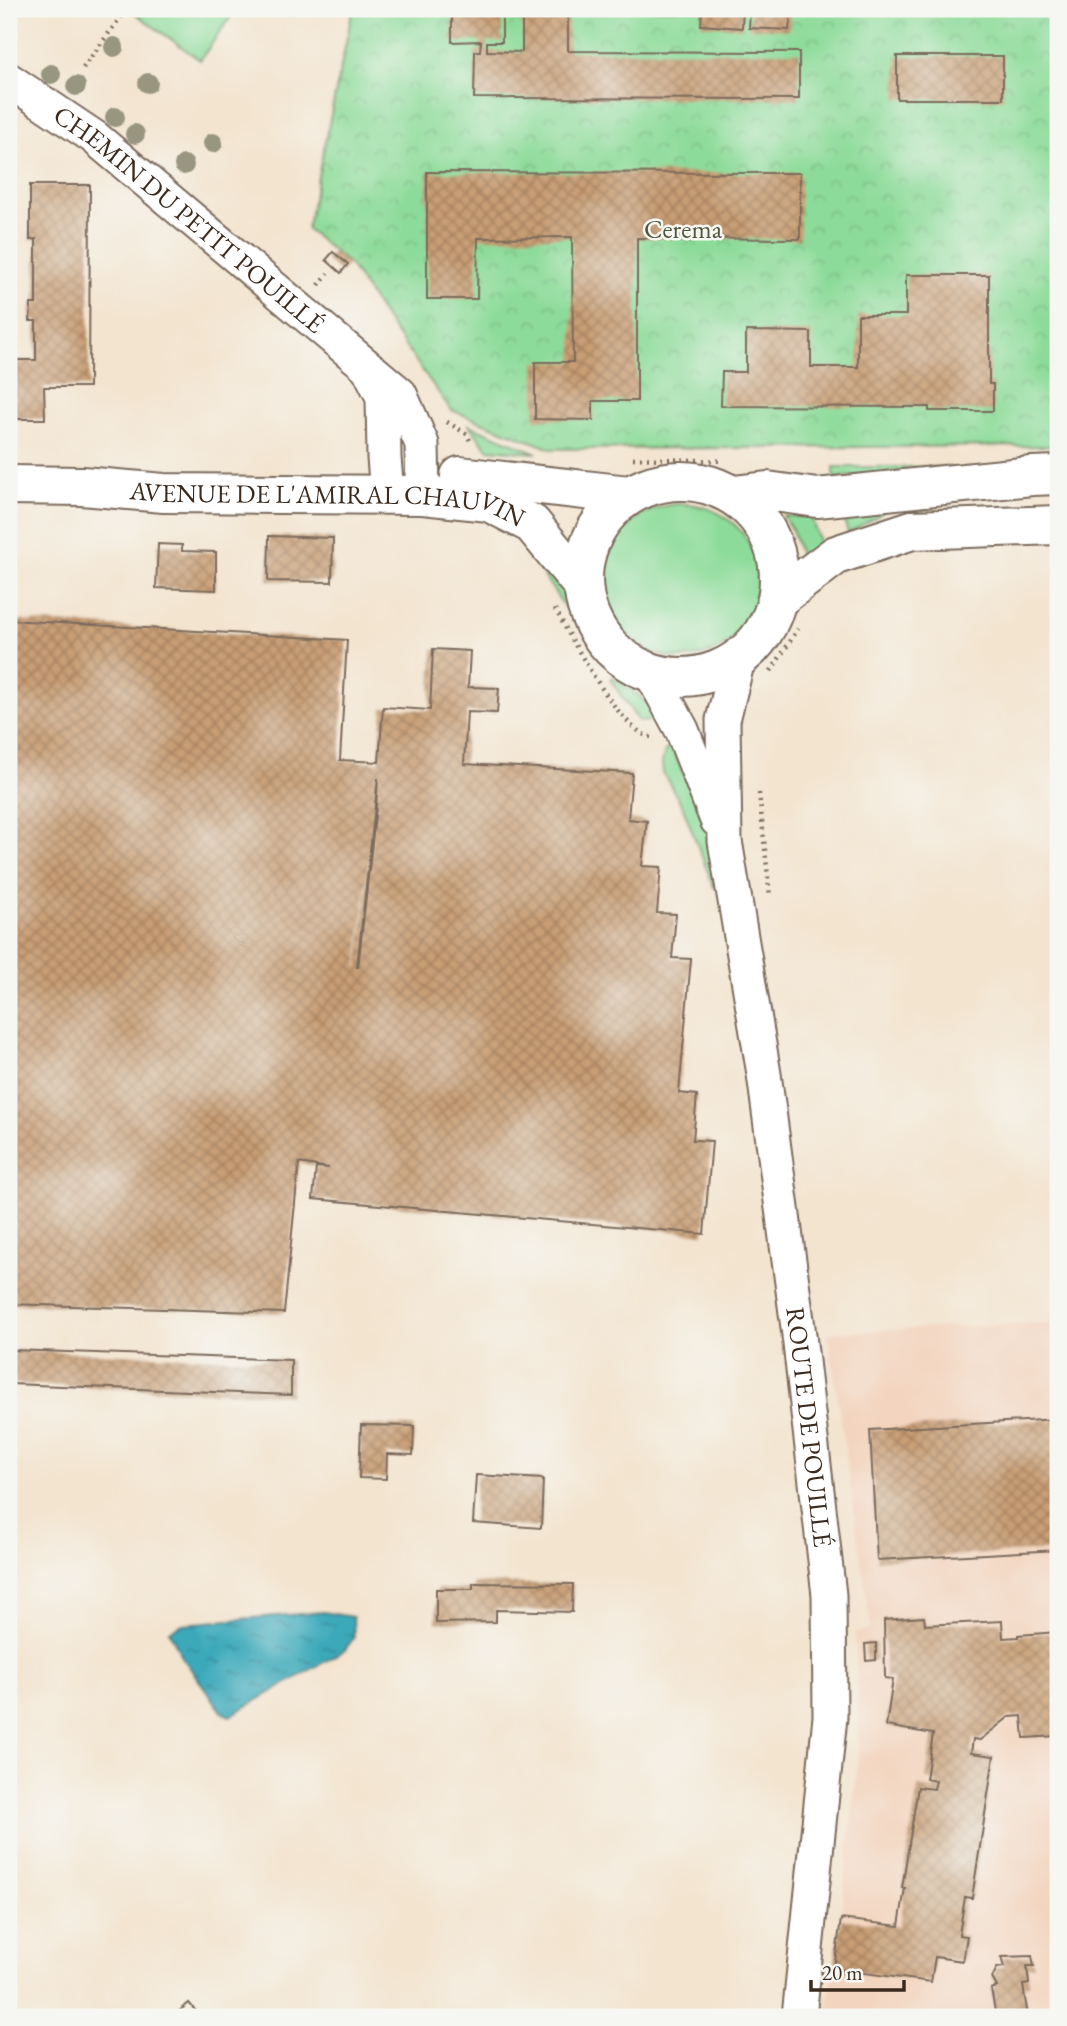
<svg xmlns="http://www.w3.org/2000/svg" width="1067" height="2026" viewBox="0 0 1067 2026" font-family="'EB Garamond',serif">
  <defs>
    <pattern id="park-crowns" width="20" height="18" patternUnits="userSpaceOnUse" patternTransform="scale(1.75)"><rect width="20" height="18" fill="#8ddb9a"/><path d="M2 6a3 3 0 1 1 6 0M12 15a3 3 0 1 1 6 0" fill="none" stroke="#7bbc84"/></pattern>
    <pattern id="water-ripples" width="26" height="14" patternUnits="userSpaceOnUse" patternTransform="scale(1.75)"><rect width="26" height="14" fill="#3ba9ba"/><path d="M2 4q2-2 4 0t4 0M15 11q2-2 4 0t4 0" fill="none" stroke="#338a97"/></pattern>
    <pattern id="building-cross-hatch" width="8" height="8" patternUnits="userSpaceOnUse" patternTransform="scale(1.75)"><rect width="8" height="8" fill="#c89e75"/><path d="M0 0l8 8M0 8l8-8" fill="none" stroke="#a4815f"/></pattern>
  </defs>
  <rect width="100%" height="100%" fill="#f6f6f2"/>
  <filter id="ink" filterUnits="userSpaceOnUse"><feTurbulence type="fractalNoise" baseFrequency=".0143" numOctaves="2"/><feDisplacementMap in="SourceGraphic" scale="14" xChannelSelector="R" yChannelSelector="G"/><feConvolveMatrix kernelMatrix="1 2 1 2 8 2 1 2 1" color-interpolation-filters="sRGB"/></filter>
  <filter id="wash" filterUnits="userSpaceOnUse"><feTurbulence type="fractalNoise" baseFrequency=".00686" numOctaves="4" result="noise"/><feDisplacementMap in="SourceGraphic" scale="28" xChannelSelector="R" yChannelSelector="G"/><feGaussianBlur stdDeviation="1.57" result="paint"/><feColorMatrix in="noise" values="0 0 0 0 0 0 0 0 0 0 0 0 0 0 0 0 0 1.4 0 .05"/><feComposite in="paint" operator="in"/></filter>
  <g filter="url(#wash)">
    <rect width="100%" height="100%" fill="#f3e4cf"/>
    <polygon fill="#f3d4be" points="1058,1322 1058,2017 826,2017 841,1919 859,1750 855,1632 871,1629 828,1333"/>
    <g fill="#8ddb9a" stroke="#64825c" stroke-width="2">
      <polygon points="129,9 236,9 200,60"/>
      <polygon points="469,425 537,453 488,449"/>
      <polygon points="834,467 951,467 834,478"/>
      <circle cx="682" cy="581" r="77"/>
      <polygon points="882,507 884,511 881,514 848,533 842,514"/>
      <polygon points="783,516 811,516 821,548 801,559 793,532"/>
      <polygon points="531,551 566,594 566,609 531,557"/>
      <polygon points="613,677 641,697 660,720 639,722 610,679"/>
      <path d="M671,747C690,787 718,842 714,888L682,805L663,773L662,762L665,751Z"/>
    </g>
    <polygon fill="url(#park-crowns)" stroke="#64825c" stroke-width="2" points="353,9 1058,9 1058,446 551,449 451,410 387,321 349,264 307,229"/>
    <polygon fill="url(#water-ripples)" stroke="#3b6a6c" stroke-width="2" points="323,1612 353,1617 354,1637 345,1650 230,1716 223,1713 182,1657 169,1631 183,1624"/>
    <g id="blocks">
      <g fill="url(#building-cross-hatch)" fill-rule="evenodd">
        <polygon points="452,9 502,9 502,42 487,42 487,51 522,52 522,9 568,9 568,51 799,52 799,99 474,98 475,51 480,51 481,41 452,42"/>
        <polygon points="702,9 743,9 742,28 701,25"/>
        <polygon points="750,10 791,12 789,30 749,28"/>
        <rect x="897" y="56" width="106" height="43"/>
        <polygon points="427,172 800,173 800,239 637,238 637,401 593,401 593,420 535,419 535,362 573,362 572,237 478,238 477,299 427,299"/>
        <polygon points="30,185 90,185 89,387 44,387 45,419 9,419 9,360 36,360 36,321 30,321 31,304 36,304 36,239 30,240"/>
        <polygon points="333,252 348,264 341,273 326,260"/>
        <polygon points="906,275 989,275 989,384 993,384 993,411 929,411 929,407 721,406 722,372 746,372 746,331 811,332 811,367 858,367 858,315 906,315"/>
        <polygon points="269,536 333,538 332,582 268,581"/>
        <polygon points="158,544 182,545 182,551 216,552 216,590 156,588"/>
        <path d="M9,620L347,640L340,760L379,762L383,707L430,710L433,649L470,651L468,687L499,688L497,713L467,712L464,764L632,773L628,819L647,821L642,866L661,867L657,913L676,914L672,958L691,959L679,1093L697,1095L693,1140L712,1141L704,1234L313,1199L316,1167L329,1168L299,1163L284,1313L9,1304ZM378,778L376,807L358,967H357Z"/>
        <polygon points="12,1350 291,1360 291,1395 11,1384"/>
        <polygon points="1058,1419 1058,1550 877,1560 870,1430"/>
        <polygon points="361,1425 414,1426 413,1455 387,1454 386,1479 359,1478"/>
        <polygon points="476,1475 543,1479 541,1528 473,1523"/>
        <polygon points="473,1583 573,1584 572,1612 496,1610 496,1622 436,1623 436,1589 473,1589"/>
        <polygon points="924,1617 925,1625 1002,1621 1003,1638 1018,1637 1018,1635 1058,1632 1058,1736 1024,1738 1022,1716 1009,1717 980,1740 973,1739 971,1753 994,1756 972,1898 965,1897 959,1935 967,1936 963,1961 935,1957 931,1982 834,1969 841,1919 899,1926 905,1888 902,1888 918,1787 934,1789 936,1781 926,1779 933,1734 886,1726 893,1679 885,1678 884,1620"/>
        <polygon points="876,1643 876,1660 866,1661 865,1644"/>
        <polygon points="1032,1956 1034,1966 1027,1966 1029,1984 1023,1985 1028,2017 996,2017 991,1989 997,1987 992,1978 997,1968 1004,1967 1001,1957"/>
        <polygon points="189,2003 201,2017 172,2017"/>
      </g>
    </g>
  </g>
  <g filter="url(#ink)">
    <use href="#blocks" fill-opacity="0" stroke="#7b6b5c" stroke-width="2"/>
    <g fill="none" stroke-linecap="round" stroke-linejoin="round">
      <g stroke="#7b6b5c" stroke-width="37">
        <g id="street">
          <path id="s1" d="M9,80L94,137L400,394L422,444L423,495"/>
          <polyline points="369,369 383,397 384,458 387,494"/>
          <path id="s2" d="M738,660L723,720L725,841L764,1074L799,1335L829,1595L830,1717L799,2017"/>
          <polyline points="651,673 682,730 717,820"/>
        </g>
      </g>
      <g stroke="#7b6b5c" stroke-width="42">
        <g id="secondary">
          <polyline points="460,476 629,495"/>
          <circle cx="681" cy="579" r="98"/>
          <path id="s3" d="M9,485L82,486L164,493L423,495L489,502L532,524L582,585"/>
          <polyline points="734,495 767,491 817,498 1032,476 1058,475"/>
          <polyline points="779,598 836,555 912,530 1058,525"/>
        </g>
      </g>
      <g stroke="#7b6b5c" stroke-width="4.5" stroke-dasharray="2 5" stroke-linecap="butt">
        <polyline points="83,68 126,10"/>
        <polyline points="319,285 328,273"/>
        <polyline points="447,422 467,434 471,443"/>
        <polyline points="633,458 723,461"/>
        <path d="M555,609C571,637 620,732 651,737"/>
        <polyline points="771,671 798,629"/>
        <polyline points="759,793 770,896"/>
      </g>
      <use href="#street" stroke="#fff" stroke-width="33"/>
      <use href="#secondary" stroke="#fff" stroke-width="38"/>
    </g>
    <g fill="#99967f">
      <circle cx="114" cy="47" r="10"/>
      <circle cx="51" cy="74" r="10"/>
      <circle cx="148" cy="83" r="10"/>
      <circle cx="76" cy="86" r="10"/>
      <circle cx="115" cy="117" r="10"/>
      <circle cx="135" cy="134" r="10"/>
      <circle cx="213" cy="143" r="10"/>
      <circle cx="184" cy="165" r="10"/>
    </g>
  </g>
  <g text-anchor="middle" stroke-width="5" stroke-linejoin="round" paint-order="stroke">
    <g font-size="26" fill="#3b2a1e" stroke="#f6f6f2">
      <text dy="9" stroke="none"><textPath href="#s1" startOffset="228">CHEMIN DU PETIT POUILLÉ</textPath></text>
      <text dy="9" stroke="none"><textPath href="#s3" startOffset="320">AVENUE DE L'AMIRAL CHAUVIN</textPath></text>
      <text dy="9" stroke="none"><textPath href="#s2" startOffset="775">ROUTE DE POUILLÉ</textPath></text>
    </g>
    <g font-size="26" fill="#50563d" stroke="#f6f6f2">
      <text x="683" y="238">Cerema</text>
    </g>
  </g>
  <rect width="1067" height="2026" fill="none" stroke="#f6f6f2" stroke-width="35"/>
  <path d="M811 1980v10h93v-10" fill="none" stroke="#3b2a1e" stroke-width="3.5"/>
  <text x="822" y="1980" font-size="21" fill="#3b2a1e" stroke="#f6f6f2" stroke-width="5" paint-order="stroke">20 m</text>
</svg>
